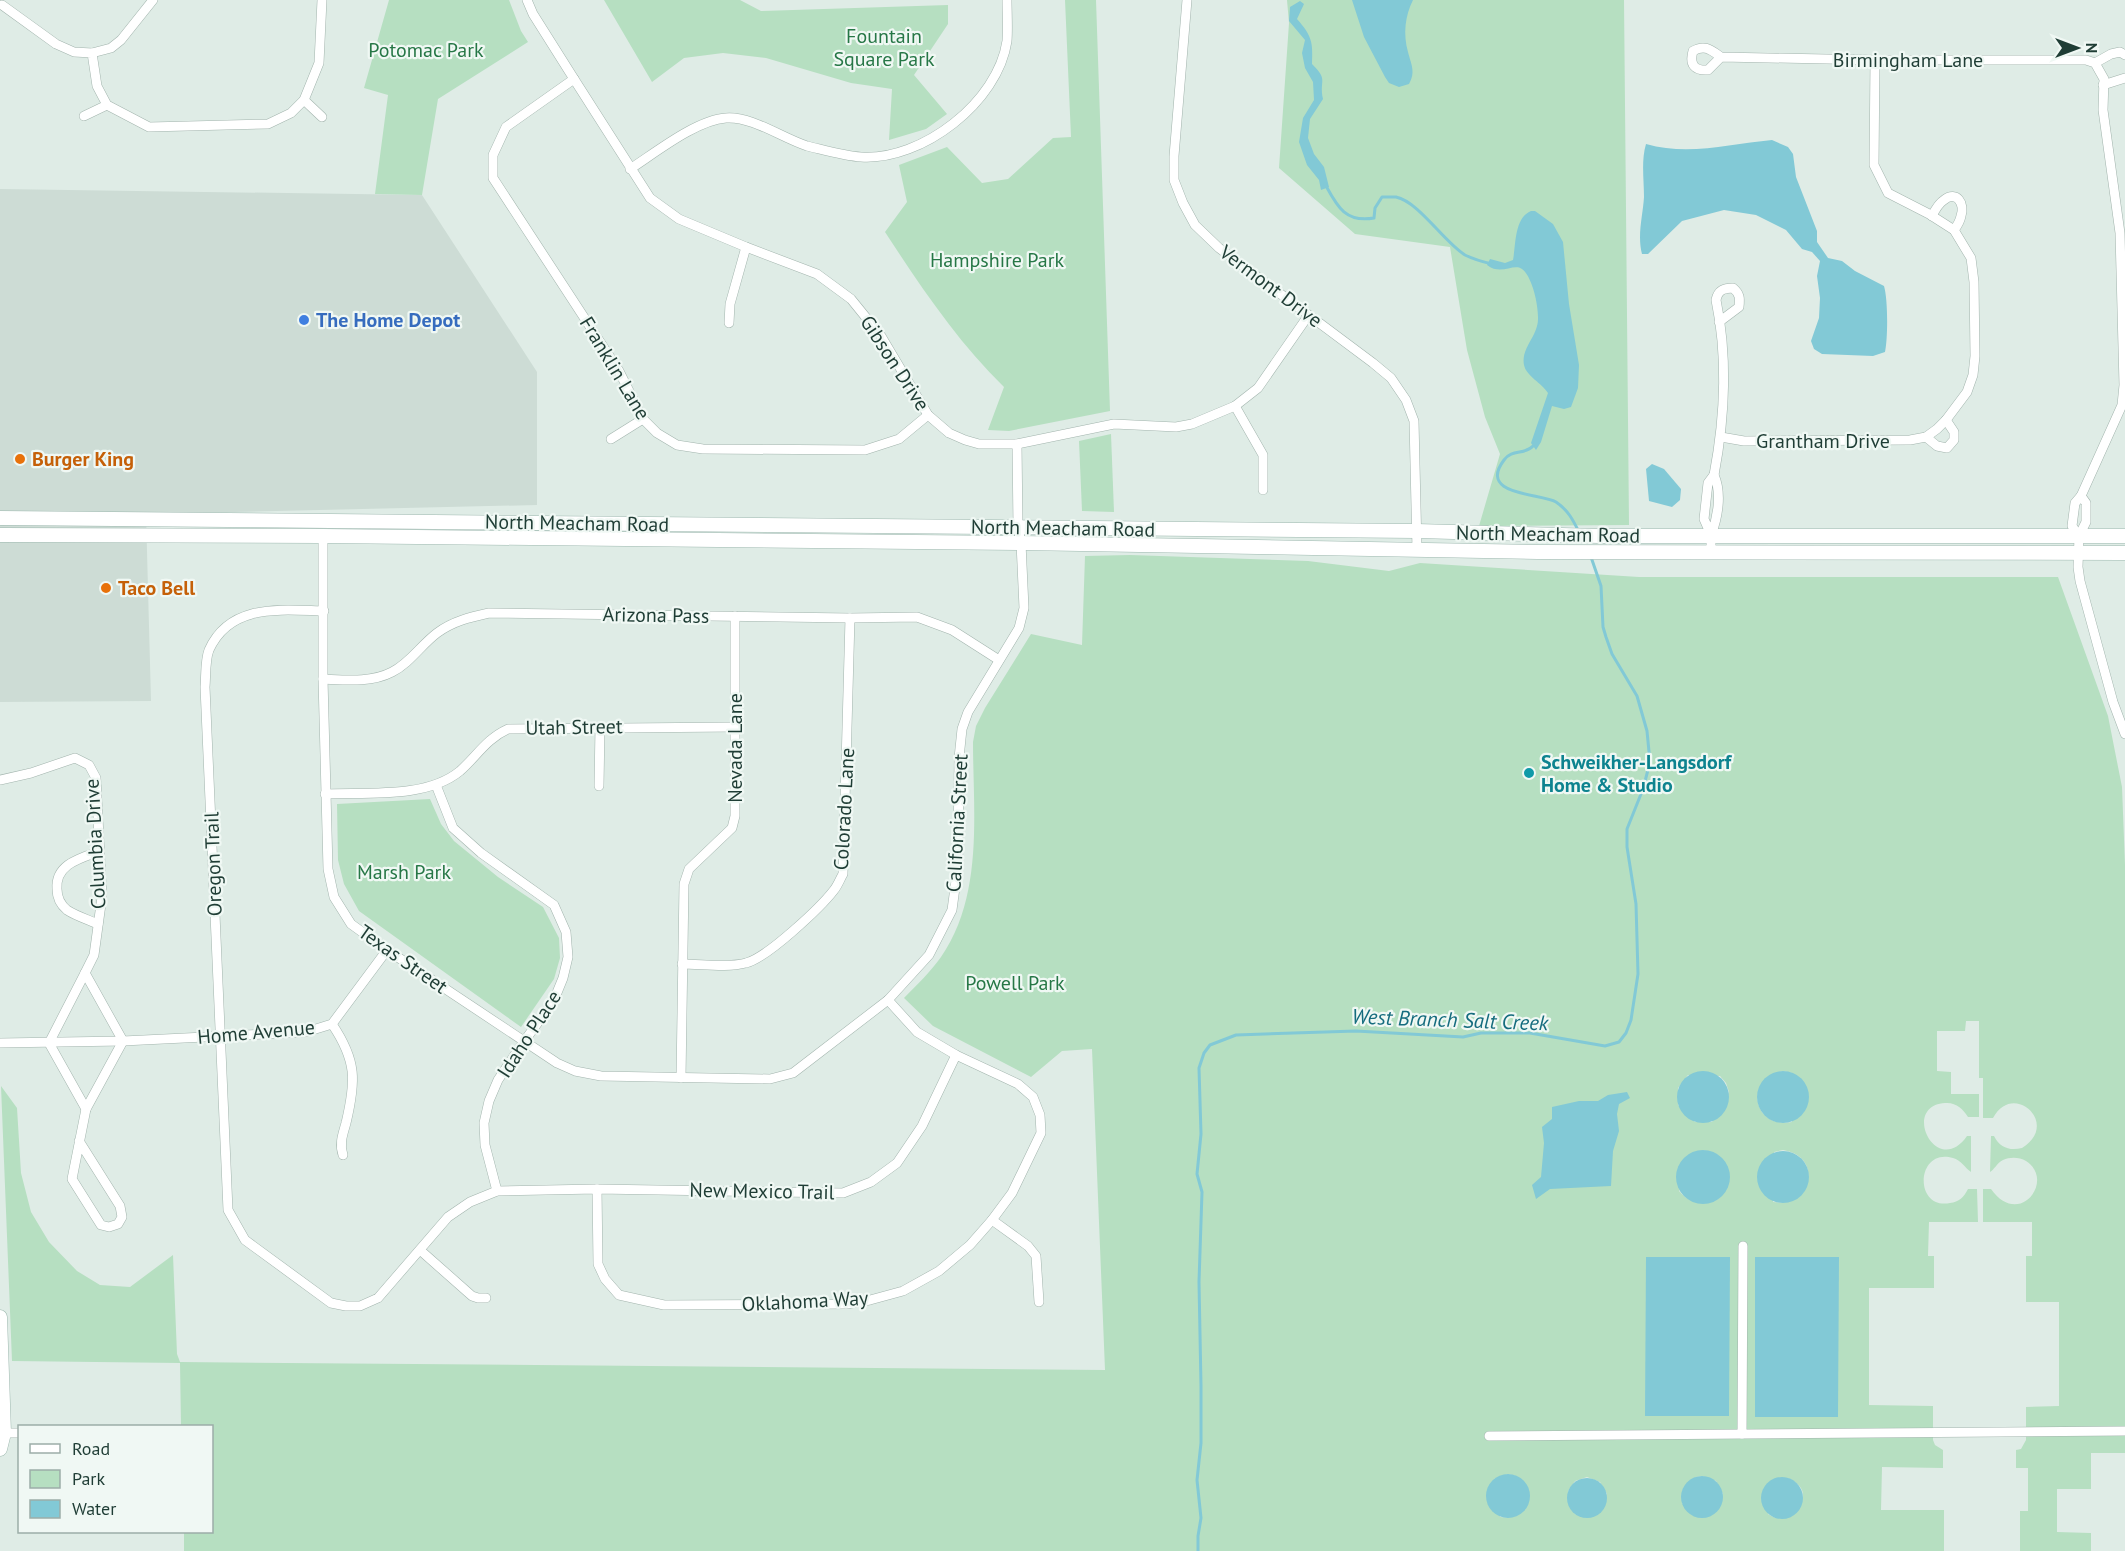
<svg xmlns="http://www.w3.org/2000/svg" width="2125" height="1551" viewBox="0 0 2125 1551" font-family="'PT Sans',sans-serif">
  <rect width="100%" height="100%" fill="#dfece6"/>
  <polygon fill="#cddcd5" points="0,189 422,195 537,372 537,505 146,514 151,701 0,702"/>
  <g fill="#b6dfc1" fill-rule="evenodd">
    <polygon points="389,0 509,0 521,31 528,42 438,99 422,195 375,194 388,95 364,88"/>
    <polygon points="604,0 740,0 761,11 948,5 948,24 914,75 947,114 926,129 889,140 892,89 851,83 766,58 723,53 684,58 652,82"/>
    <path d="M1065,0H1096L1110,411L1009,431L988,430L1004,387C957,341 921,287 885,232L907,202L899,165L947,147L982,183L1008,179L1053,138L1071,137Z"/>
    <polygon points="1287,0 1624,0 1629,525 1479,526 1500,454 1485,417 1467,350 1450,247 1355,234 1279,168 1289,23"/>
    <polygon points="1111,434 1114,512 1082,511 1079,441"/>
    <path d="M1130,555L1308,561L1389,571L1420,563L1639,577H2058L2108,716L2122,787L2125,865V1453H2091V1489H2057V1532L2091,1533V1551H2020V1511H2028V1468H2016V1450L2021,1449L2026,1440V1407L2059,1406V1302H2026V1256H2032V1222H1983V1189H1991C2019,1229 2056,1180 2026,1161C2019,1157 2010,1157 2003,1160C1997,1163 1994,1170 1990,1172L1991,1136H1994C2000,1148 2010,1151 2022,1148C2061,1124 2013,1080 1993,1118H1983V1078H1979V1021H1966L1965,1031H1937V1071L1951,1072V1094H1979V1117H1968C1963,1109 1956,1102 1945,1103C1900,1106 1937,1179 1967,1136H1971V1172C1965,1168 1961,1160 1953,1158C1916,1147 1913,1210 1950,1203C1959,1202 1964,1197 1968,1189H1977L1978,1222H1929L1928,1256H1934V1288H1869V1405L1933,1406V1440L1935,1445L1943,1450V1468L1882,1467L1881,1510H1944V1551H184V1532H212V1426H181L180,1363L12,1361L1,1086L17,1108L21,1173L31,1212L49,1242L77,1271L100,1285L130,1287L173,1255L177,1354L180,1362L1105,1370L1092,1049L1062,1051L1031,1077L933,1026L904,998C917,985 931,971 941,957C984,895 973,812 973,742L976,726L985,708L1031,634L1082,645L1085,556ZM1783,1071L1792,1073V1122C1752,1129 1744,1078 1783,1071ZM1688,1075L1720,1076L1726,1083L1729,1092L1712,1122H1695L1678,1105V1088ZM1703,1150L1718,1155L1728,1185L1718,1199C1700,1201 1692,1206 1679,1191ZM1783,1150C1825,1157 1810,1208 1773,1202L1774,1152ZM1508,1474C1540,1479 1534,1522 1500,1517L1494,1479ZM1702,1476L1716,1481L1723,1494L1682,1504V1491L1696,1477ZM1587,1477L1600,1482L1607,1494L1587,1518L1575,1514L1568,1491L1575,1481ZM1788,1478C1813,1490 1802,1504 1788,1518H1775L1768,1514Z"/>
    <polygon points="430,799 441,824 454,841 498,877 543,907 559,938 560,958 554,979 521,1027 359,911 344,884 338,860 337,804"/>
  </g>
  <g fill="#82c9d6">
    <path d="M1352,0H1413C1405,16 1403,34 1408,52C1411,64 1416,72 1409,84L1399,87L1389,83L1385,77L1364,37Z"/>
    <path d="M1300,1L1304,4L1297,19C1312,36 1313,42 1312,64C1329,81 1319,79 1323,99L1310,119L1308,138L1314,154L1324,167L1329,187L1321,190L1319,180L1307,165L1299,142L1303,118L1314,100L1313,82L1305,68L1302,53L1305,40L1289,21L1290,7Z"/>
    <path d="M1772,140L1788,147L1793,154L1796,177L1817,231V242L1828,258L1842,261L1855,271L1884,286C1888,299 1888,338 1885,352L1873,356L1822,354L1814,349L1811,341L1819,318L1820,298L1817,276L1820,261L1812,252L1802,249L1786,230L1756,215L1724,210L1682,221L1648,254H1642C1637,235 1643,215 1644,197C1644,179 1641,161 1646,144C1688,156 1730,144 1772,140Z"/>
    <path d="M1531,211H1535L1553,224L1563,242L1569,304L1579,365L1578,388L1571,407L1564,409L1552,406L1541,442L1536,450L1531,443L1548,393C1542,383 1526,376 1524,365C1521,350 1534,339 1537,326C1541,314 1533,276 1522,269C1513,263 1501,276 1487,265L1490,259L1505,263L1513,260C1516,245 1514,218 1531,211Z"/>
    <polygon points="1652,464 1664,469 1681,489 1680,500 1672,507 1649,501 1646,469"/>
    <circle cx="1703" cy="1097" r="26"/>
    <circle cx="1783" cy="1097" r="26"/>
    <polygon points="1627,1092 1630,1098 1619,1104 1617,1114 1619,1131 1613,1151 1611,1186 1550,1189 1536,1199 1532,1185 1541,1177 1544,1143 1542,1127 1552,1119 1552,1107 1579,1101 1598,1101 1608,1095"/>
    <circle cx="1703" cy="1177" r="27"/>
    <circle cx="1783" cy="1177" r="26"/>
    <polygon points="1646,1257 1730,1257 1729,1416 1645,1416"/>
    <polygon points="1755,1257 1839,1257 1838,1417 1755,1417"/>
    <circle cx="1508" cy="1496" r="22"/>
    <circle cx="1702" cy="1497" r="21"/>
    <circle cx="1782" cy="1498" r="21"/>
    <circle cx="1587" cy="1498" r="20"/>
  </g>
  <g fill="none" stroke-linecap="round" stroke-linejoin="round">
    <g stroke="#82c9d6" stroke-width="3">
      <path d="M1325,184C1337,206 1345,223 1374,218L1375,208L1382,197C1387,197 1392,197 1396,197C1419,202 1443,241 1465,255C1473,259 1483,262 1492,264"/>
      <path d="M1533,446C1525,455 1512,449 1504,460C1477,496 1541,493 1556,502C1568,510 1573,520 1579,532"/>
      <polyline points="1198,1551 1198,1536 1201,1518 1197,1480 1201,1443 1201,1386 1199,1282 1202,1192 1197,1174 1201,1134 1199,1068 1204,1053 1210,1045 1236,1035 1356,1031 1463,1037 1481,1033 1530,1033 1605,1046 1619,1042 1626,1033 1631,1020 1638,974 1636,904 1627,847 1627,829 1643,789 1650,762 1647,731 1637,696 1612,654 1606,637 1603,627 1601,586 1591,557"/>
    </g>
    <g stroke="#a2b4ad" stroke-width="10">
      <g id="street">
        <polyline points="527,0 533,14 574,79 650,198 679,219 746,247 817,274 851,299 881,336 928,415 949,433 965,440 979,444 1017,444 1114,424 1176,427 1192,424 1235,406 1258,388 1308,316"/>
        <polyline points="1187,0 1174,156 1174,180 1183,203 1195,225 1219,248 1373,363 1391,378 1406,400 1414,421 1417,549"/>
        <polyline points="2,5 56,44 74,52 92,53 97,86 107,105 149,127 268,124 291,113 304,100 319,63 322,0"/>
        <polyline points="92,53 111,48 121,40 153,0"/>
        <path d="M1721,57C1711,50 1705,44 1693,51C1689,65 1695,71 1708,70L1721,57L1875,60H2086L2095,63L2104,79L2103,110L2120,233L2124,385L2122,405L2081,496L2075,503L2072,526L2079,536"/>
        <polyline points="2095,63 2111,54 2120,52 2125,55"/>
        <polyline points="574,79 506,127 493,155 493,178 619,371 643,419 657,433 677,445 703,449 865,450 899,439 928,415"/>
        <polyline points="2103,85 2125,78"/>
        <polyline points="304,100 322,117"/>
        <polyline points="84,116 107,105"/>
        <path d="M630,169C655,153 696,120 726,118C752,116 782,138 807,146C824,150 844,156 861,157C922,161 998,102 1007,41C1008,28 1007,13 1007,0"/>
        <path d="M1932,216C1935,210 1939,203 1944,200C1957,190 1965,204 1961,216C1960,221 1957,226 1954,230"/>
        <polyline points="729,323 730,304 746,247"/>
        <polyline points="1235,406 1263,455 1263,490"/>
        <polyline points="1721,437 1744,441 1910,440 1926,437 1937,429 1946,420 1967,392 1973,375 1975,356 1974,282 1971,258 1954,230 1929,214 1888,193 1874,165 1875,60"/>
        <polyline points="1926,437 1937,446 1947,448 1954,440 1954,432 1946,420"/>
        <polyline points="611,439 643,419"/>
        <path d="M1714,475C1725,417 1728,358 1716,300C1718,290 1724,288 1733,288C1740,294 1740,298 1739,307L1719,322"/>
        <polyline points="2081,496 2086,503 2086,522 2079,536 2078,567 2080,581 2113,702 2125,734"/>
        <path d="M1711,535C1718,517 1722,493 1714,475L1708,483L1704,519L1711,535V552"/>
        <polyline points="323,536 323,679 328,869 334,897 351,924 387,950 557,1063 575,1071 601,1076 770,1079 793,1073 888,1000 929,955 952,910 958,865 959,758 962,729 968,712 1019,628 1024,608 1021,543 1018,527 1017,444"/>
        <path d="M324,611C281,610 230,603 209,650C205,660 206,676 205,687L228,1210L245,1240L331,1303L346,1306H360L378,1298L448,1217L470,1202L497,1191L597,1189L843,1193L871,1182L897,1163L922,1126L956,1055"/>
        <path d="M323,679C345,680 371,683 392,672C410,663 421,645 437,633C453,621 471,617 489,613L850,618L917,617L952,630L999,660"/>
        <polyline points="0,780 31,773 75,758 89,765 96,778 102,897 94,955 85,973 123,1041"/>
        <polyline points="436,785 453,828 481,853 554,905 566,932 568,957 563,978 554,1000 518,1050 498,1080 489,1101 484,1123 485,1145 497,1191"/>
        <polyline points="599,786 600,727"/>
        <path d="M325,794C366,792 426,799 460,771C477,756 486,739 508,729L735,727"/>
        <path d="M98,924C89,920 76,916 67,910C61,905 57,897 57,889C55,864 81,858 100,851"/>
        <path d="M682,964C702,964 727,968 746,963C767,958 821,907 834,890C838,885 840,879 843,874L850,618"/>
        <path d="M332,1024C357,1061 356,1081 346,1123C343,1134 339,1143 343,1155"/>
        <polyline points="0,1043 123,1041 306,1032 332,1024 387,950"/>
        <polyline points="49,1043 86,1109 123,1041"/>
        <polyline points="49,1043 85,973"/>
        <polyline points="681,1078 684,884 689,869 732,828 735,816 735,616"/>
        <polyline points="79,1141 120,1206 122,1217 118,1224 109,1227 101,1225 72,1179 86,1109"/>
        <polyline points="597,1189 598,1264 605,1279 619,1295 664,1305 847,1304 870,1300 903,1291 939,1271 970,1245 992,1220 1012,1193 1041,1133 1040,1115 1033,1097 1018,1084 956,1055 917,1032 888,1000"/>
        <polyline points="992,1220 1028,1246 1036,1256 1039,1302"/>
        <polyline points="420,1250 472,1296 478,1298 486,1298"/>
        <polyline points="0,1433 20,1433"/>
        <polyline points="1742,1434 1743,1246"/>
        <polyline points="1489,1436 2125,1431"/>
      </g>
    </g>
    <g stroke="#9db8af" stroke-width="15">
      <g id="secondary">
        <polyline points="0,518 1417,531 1599,536 2125,536"/>
        <polyline points="0,535 323,536 1021,543 1538,552 2125,553"/>
        <polyline points="0,1317 4,1433 0,1449"/>
      </g>
    </g>
    <use href="#street" stroke="#fff" stroke-width="9"/>
    <use href="#secondary" stroke="#fff" stroke-width="14"/>
  </g>
  <circle fill="#3f7fe0" stroke="#f0f8f4" stroke-width="2" cx="304" cy="320" r="6"/>
  <g fill="#e8710a" stroke="#f0f8f4" stroke-width="2">
    <circle cx="20" cy="459" r="6"/>
    <circle cx="106" cy="588" r="6"/>
  </g>
  <circle fill="#0f9aa8" stroke="#f0f8f4" stroke-width="2" cx="1529" cy="773" r="6"/>
  <g text-anchor="middle" stroke-width="4.5" stroke-linejoin="round" paint-order="stroke">
    <g font-size="20" fill="#267746" stroke="#f0f8f4">
      <text x="884" y="43">Fountain<tspan x="884" dy="23">Square Park</tspan></text>
      <text x="426" y="57">Potomac Park</text>
      <text x="997" y="267">Hampshire Park</text>
      <text x="404" y="879">Marsh Park</text>
      <text x="1015" y="990">Powell Park</text>
    </g>
    <g font-size="20" fill="#1f3d35" stroke="#f0f8f4">
      <text x="1908" y="67">Birmingham Lane</text>
      <text transform="translate(1271 286) rotate(37)" y="7">Vermont Drive</text>
      <text transform="translate(895 363) rotate(57)" y="7">Gibson Drive</text>
      <text transform="translate(615 368) rotate(59)" y="7">Franklin Lane</text>
      <text x="1823" y="448">Grantham Drive</text>
      <text transform="translate(577 523) rotate(1)" y="7">North Meacham Road</text>
      <text transform="translate(1063 528) rotate(1)" y="7">North Meacham Road</text>
      <text transform="translate(1548 534) rotate(1)" y="7">North Meacham Road</text>
      <text transform="translate(656 615) rotate(1)" y="7">Arizona Pass</text>
      <text transform="translate(574 727) rotate(-1)" y="7">Utah Street</text>
      <text transform="translate(735 748) rotate(-90)" y="7">Nevada Lane</text>
      <text transform="translate(844 809) rotate(-87)" y="7">Colorado Lane</text>
      <text transform="translate(957 823) rotate(-87)" y="7">California Street</text>
      <text transform="translate(95 844) rotate(-93)" y="7">Columbia Drive</text>
      <text transform="translate(213 864) rotate(-92)" y="7">Oregon Trail</text>
      <text transform="translate(403 959) rotate(35)" y="7">Texas Street</text>
      <text transform="translate(256 1032) rotate(-5)" y="7">Home Avenue</text>
      <text transform="translate(529 1034) rotate(-57)" y="7">Idaho Place</text>
      <text transform="translate(762 1191) rotate(1)" y="7">New Mexico Trail</text>
      <text transform="translate(805 1301) rotate(-3)" y="7">Oklahoma Way</text>
    </g>
    <g font-size="20" font-weight="bold" fill="#366cbe" stroke="#f0f8f4" text-anchor="start">
      <text x="316" y="327">The Home Depot</text>
    </g>
    <g font-size="20" font-weight="bold" fill="#c56008" stroke="#f0f8f4" text-anchor="start">
      <text x="32" y="466">Burger King</text>
      <text x="118" y="595">Taco Bell</text>
    </g>
    <g font-size="20" font-weight="bold" fill="#0d838f" stroke="#f0f8f4" text-anchor="start">
      <text x="1541" y="769">Schweikher-Langsdorf<tspan x="1541" dy="23">Home &amp; Studio</tspan></text>
    </g>
    <g font-size="21" font-style="italic" fill="#156c7e" stroke="#f0f8f4">
      <text transform="translate(1450 1020) rotate(2)" y="7">West Branch Salt Creek</text>
    </g>
  </g>
  <rect x="18" y="1425" width="195" height="108" fill="#f0f8f4" stroke="#9cada8" stroke-width="1.5"/>
  <rect x="30" y="1444" width="30" height="9" fill="#ffffff" stroke="#9cada8" stroke-width="1.5"/>
  <text x="72" y="1455" font-size="18" fill="#1f3d35">Road</text>
  <rect x="30" y="1470" width="30" height="18" fill="#b6dfc1" stroke="#9cada8" stroke-width="1.5"/>
  <text x="72" y="1485" font-size="18" fill="#1f3d35">Park</text>
  <rect x="30" y="1500" width="30" height="18" fill="#82c9d6" stroke="#9cada8" stroke-width="1.5"/>
  <text x="72" y="1515" font-size="18" fill="#1f3d35">Water</text>
  <g transform="translate(2077 48) rotate(90)" stroke="#f0f8f4" stroke-width="4.5" paint-order="stroke">
  <path d="M0-4.5L10 22L0 15L-10 22Z" fill="#1f3d35"/>
  <text y="-9" font-size="16" font-weight="bold" text-anchor="middle" fill="#1f3d35">N</text>
  </g>
</svg>
